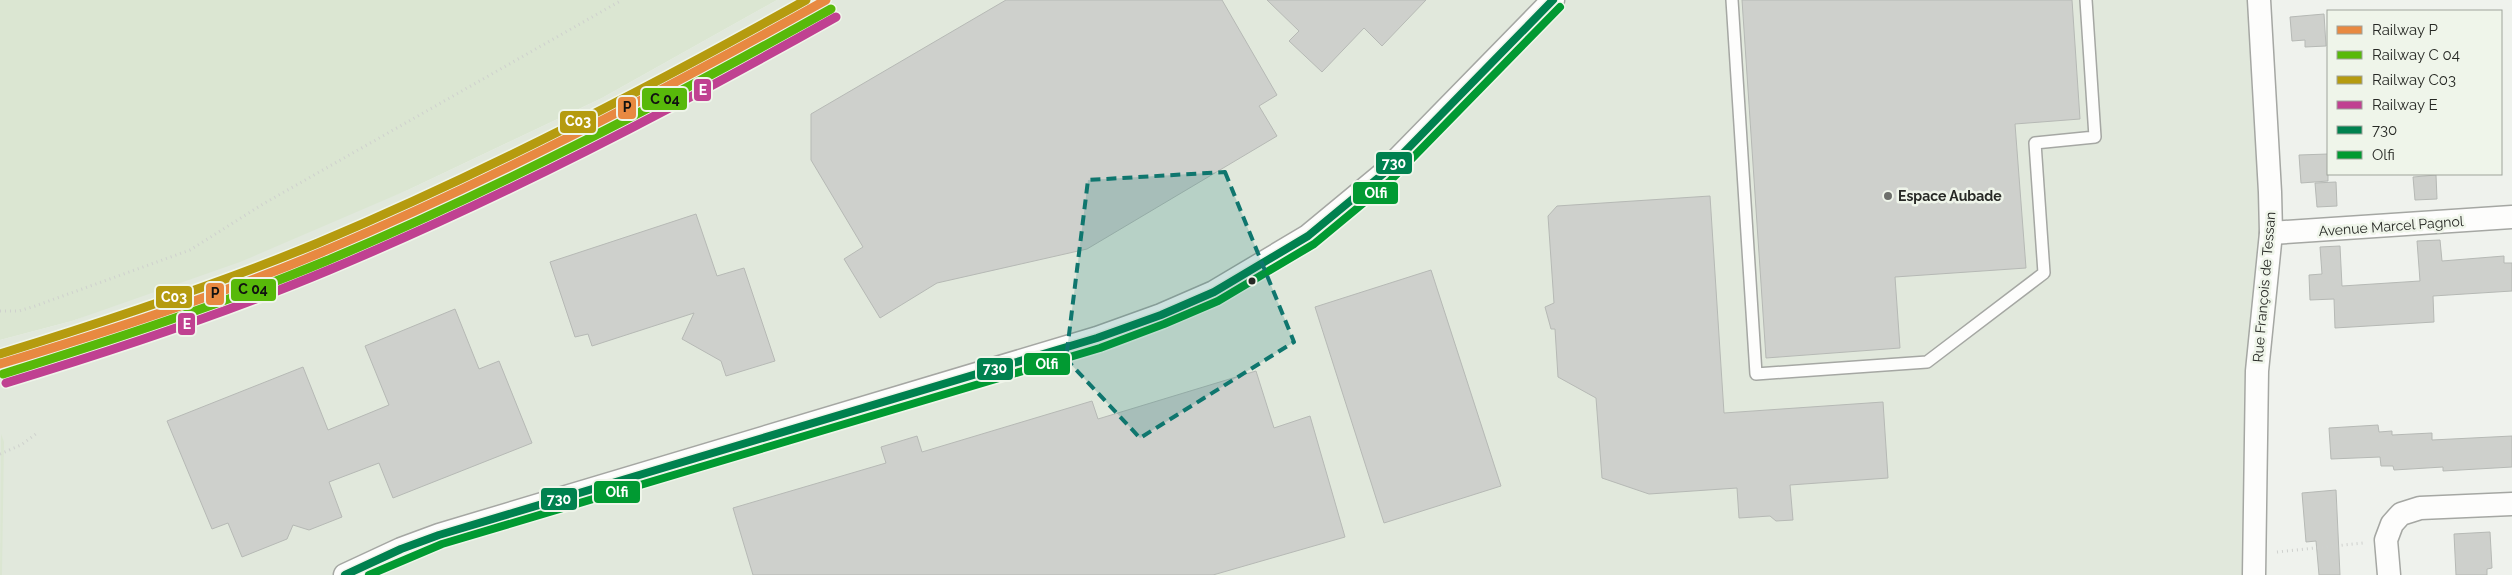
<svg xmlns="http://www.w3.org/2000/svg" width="2512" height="575" viewBox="0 0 2512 575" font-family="Raleway,sans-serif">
  <rect width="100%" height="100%" fill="#eff2ed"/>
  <polygon fill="#e1e8dc" points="777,0 2259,0 2270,192 2254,575 0,575 0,340 72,321 410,189 602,98"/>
  <g fill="#dbe6d2">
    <polygon points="0,0 777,0 602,98 410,189 240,262 72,321 0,340"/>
    <polygon points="1,434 4,442 2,575 0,575"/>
  </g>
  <g fill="#ced0cc" stroke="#b6b9b5">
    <polygon points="1006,0 1222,0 1277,95 1259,106 1277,136 1087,249 937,283 880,318 844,259 863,247 811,160 811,114"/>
    <polygon points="1267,0 1426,0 1382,46 1364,28 1322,72 1289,41 1299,31"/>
    <polygon points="1742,0 2072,0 2080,119 2015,124 2026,268 1895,277 1900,348 1766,358"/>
    <polygon points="2324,14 2326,46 2305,47 2305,40 2292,41 2290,17"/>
    <polygon points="2328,154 2328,181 2301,183 2299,155"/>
    <polygon points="2436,175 2437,199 2415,200 2413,177"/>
    <polygon points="2336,182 2337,206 2317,207 2315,183"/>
    <polygon points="1710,196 1724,413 1883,402 1888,478 1790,485 1793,520 1776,521 1770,516 1739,518 1737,488 1649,494 1602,478 1596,398 1558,377 1555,329 1551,329 1545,307 1554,303 1548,216 1557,206"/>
    <polygon points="696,214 717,276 744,268 775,361 726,376 721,361 682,339 694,313 592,346 588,334 575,337 550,262"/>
    <polygon points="2440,240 2442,261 2504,256 2504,263 2512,263 2512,291 2433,296 2434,322 2335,328 2334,299 2310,300 2309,275 2322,274 2320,247 2340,246 2342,286 2420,281 2417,241"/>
    <polygon points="1431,270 1501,486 1384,523 1315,307"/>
    <polygon points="455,309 479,369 499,361 532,443 393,498 379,463 329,482 342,517 309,530 293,525 287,539 242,557 228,523 212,529 167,421 303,367 328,430 389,405 365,346"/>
    <polygon points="1256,371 1274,428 1310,416 1345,537 1213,575 753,575 733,508 886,463 881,447 917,436 922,452 1092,401 1098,419"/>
    <polygon points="2378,425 2379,432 2392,431 2392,435 2432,433 2432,440 2512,436 2512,467 2443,471 2443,467 2394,470 2393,466 2381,466 2380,457 2331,459 2329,428"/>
    <polygon points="2336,490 2340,575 2319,575 2316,541 2306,542 2302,493"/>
    <polygon points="2490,532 2492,568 2487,569 2487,575 2456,575 2454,534"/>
  </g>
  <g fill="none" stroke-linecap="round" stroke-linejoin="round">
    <g stroke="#a5a7a3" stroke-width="14">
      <polyline id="service" points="1732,0 1756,374 1927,362 2044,273 2035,143 2095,137 2086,0"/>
    </g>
    <g stroke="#a5a7a3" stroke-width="25">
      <g id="minor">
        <polyline points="2271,233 2512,217"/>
        <polyline points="345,575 401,549 439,535 1097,338 1161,315 1214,292 1308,236 1383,174 1553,0"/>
        <polyline points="2254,575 2257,371 2271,233 2270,192 2259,0"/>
        <polyline points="2389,575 2386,540 2392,524 2401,514 2420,508 2512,504"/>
      </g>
    </g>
    <g stroke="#cfd1ce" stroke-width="3" stroke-dasharray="1 4" stroke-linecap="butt">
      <polyline points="0,311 19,311 35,306 190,250 263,204 622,0"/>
      <polyline points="0,454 21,445 37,433"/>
      <polyline points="2277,552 2363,543"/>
    </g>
    <use href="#service" stroke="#fdfdfc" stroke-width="11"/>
    <use href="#minor" stroke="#fdfdfc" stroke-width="22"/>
    <g stroke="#eff5ea" stroke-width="11">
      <polyline id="bus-1" points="345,575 401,549 439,535 1097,338 1161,315 1214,292 1308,236 1383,174 1553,0"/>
    </g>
    <g stroke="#eff5ea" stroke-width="11">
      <polyline id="bus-2" points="369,575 442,544 1100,348 1164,324 1218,301 1314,244 1390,181 1560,7"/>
    </g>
    <use href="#bus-1" stroke="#00814f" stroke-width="8"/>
    <use href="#bus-2" stroke="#019a32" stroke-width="8"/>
    <g stroke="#eff5ea" stroke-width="12">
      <path id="rail-1" d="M0,364C109,331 217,296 322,252C495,179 662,92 826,0"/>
    </g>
    <g stroke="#eff5ea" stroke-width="12">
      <path id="rail-2" d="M3,374C112,340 220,305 326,261C500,188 666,101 831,9"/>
    </g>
    <g stroke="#eff5ea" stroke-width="12">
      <path id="rail-3" d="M0,354C107,321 214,286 318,243C486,172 647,89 806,0"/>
    </g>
    <g stroke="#eff5ea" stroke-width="12">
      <path id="rail-4" d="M6,383C115,350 224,314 329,270C504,197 671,110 836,17"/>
    </g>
    <use href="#rail-1" stroke="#e88941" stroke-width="9"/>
    <use href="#rail-2" stroke="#58b90a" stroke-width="9"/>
    <use href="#rail-3" stroke="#b59b0f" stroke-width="9"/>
    <use href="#rail-4" stroke="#c04191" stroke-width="9"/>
  </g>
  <path fill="#0f766e" fill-opacity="0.2" stroke="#0f766e" stroke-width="4" stroke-dasharray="10 6" stroke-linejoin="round" d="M1225,172L1294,342L1140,438L1066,359L1088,180Z"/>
  <circle fill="#6d6f6b" stroke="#eff5ea" stroke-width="2" cx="1888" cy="196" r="5"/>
  <circle fill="#272925" stroke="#eff5ea" stroke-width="2" cx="1252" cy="281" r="4.5"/>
  <g text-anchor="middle" stroke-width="5" stroke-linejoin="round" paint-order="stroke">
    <g font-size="14" font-weight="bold" fill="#272925" stroke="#eff5ea" text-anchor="start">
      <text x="1898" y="201">Espace Aubade</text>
    </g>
    <g font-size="14" fill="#272925" stroke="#eff5ea">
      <text transform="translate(2391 226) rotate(-4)" y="5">Avenue Marcel Pagnol</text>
      <text transform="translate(2264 287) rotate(-85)" y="5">Rue François de Tessan</text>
    </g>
  </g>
  <g stroke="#eff5ea" stroke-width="2">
    <rect x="693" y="78" width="19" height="24" rx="5" fill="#c04191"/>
    <rect x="641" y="87" width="47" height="24" rx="5" fill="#58b90a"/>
    <rect x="617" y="96" width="20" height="24" rx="5" fill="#e88941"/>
    <rect x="559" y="110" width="38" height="24" rx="5" fill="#b59b0f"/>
    <rect x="1375" y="151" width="38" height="24" rx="5" fill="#00814f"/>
    <rect x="1352" y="181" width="47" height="24" rx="5" fill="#019a32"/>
    <rect x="230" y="278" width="47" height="24" rx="5" fill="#58b90a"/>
    <rect x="205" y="282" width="20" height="24" rx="5" fill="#e88941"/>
    <rect x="155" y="285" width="38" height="24" rx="5" fill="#b59b0f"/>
    <rect x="177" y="312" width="19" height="24" rx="5" fill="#c04191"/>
    <rect x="1023" y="352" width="48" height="24" rx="5" fill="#019a32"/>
    <rect x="976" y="357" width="38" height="24" rx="5" fill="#00814f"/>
    <rect x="593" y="480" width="48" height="24" rx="5" fill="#019a32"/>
    <rect x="540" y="487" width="38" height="24" rx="5" fill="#00814f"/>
  </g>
  <g font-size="14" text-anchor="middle" font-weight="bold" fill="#fff">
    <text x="703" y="95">E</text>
    <text x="578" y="126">C03</text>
    <text x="1394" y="168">730</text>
    <text x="1376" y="198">Olfi</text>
    <text x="174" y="302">C03</text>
    <text x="187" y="329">E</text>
    <text x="1047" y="369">Olfi</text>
    <text x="995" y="373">730</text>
    <text x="617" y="497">Olfi</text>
    <text x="559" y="504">730</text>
  </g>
  <g font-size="14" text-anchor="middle" font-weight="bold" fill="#111">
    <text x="665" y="104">C 04</text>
    <text x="627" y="112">P</text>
    <text x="253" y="294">C 04</text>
    <text x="215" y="298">P</text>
  </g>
  <rect x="2327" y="10" width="175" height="165" fill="#eff5ea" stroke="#9fa39b"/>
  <rect x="2337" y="26" width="25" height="8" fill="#e88941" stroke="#9fa39b"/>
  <text x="2372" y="35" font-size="15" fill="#272925">Railway P</text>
  <rect x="2337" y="51" width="25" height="8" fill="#58b90a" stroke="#9fa39b"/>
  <text x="2372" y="60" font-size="15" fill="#272925">Railway C 04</text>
  <rect x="2337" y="76" width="25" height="8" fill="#b59b0f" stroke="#9fa39b"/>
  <text x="2372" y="85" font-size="15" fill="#272925">Railway C03</text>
  <rect x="2337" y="101" width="25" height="8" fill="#c04191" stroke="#9fa39b"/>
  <text x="2372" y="110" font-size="15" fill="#272925">Railway E</text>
  <rect x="2337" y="126" width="25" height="8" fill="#00814f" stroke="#9fa39b"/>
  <text x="2372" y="135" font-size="15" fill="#272925">730</text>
  <rect x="2337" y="151" width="25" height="8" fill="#019a32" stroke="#9fa39b"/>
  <text x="2372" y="160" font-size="15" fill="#272925">Olfi</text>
</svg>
